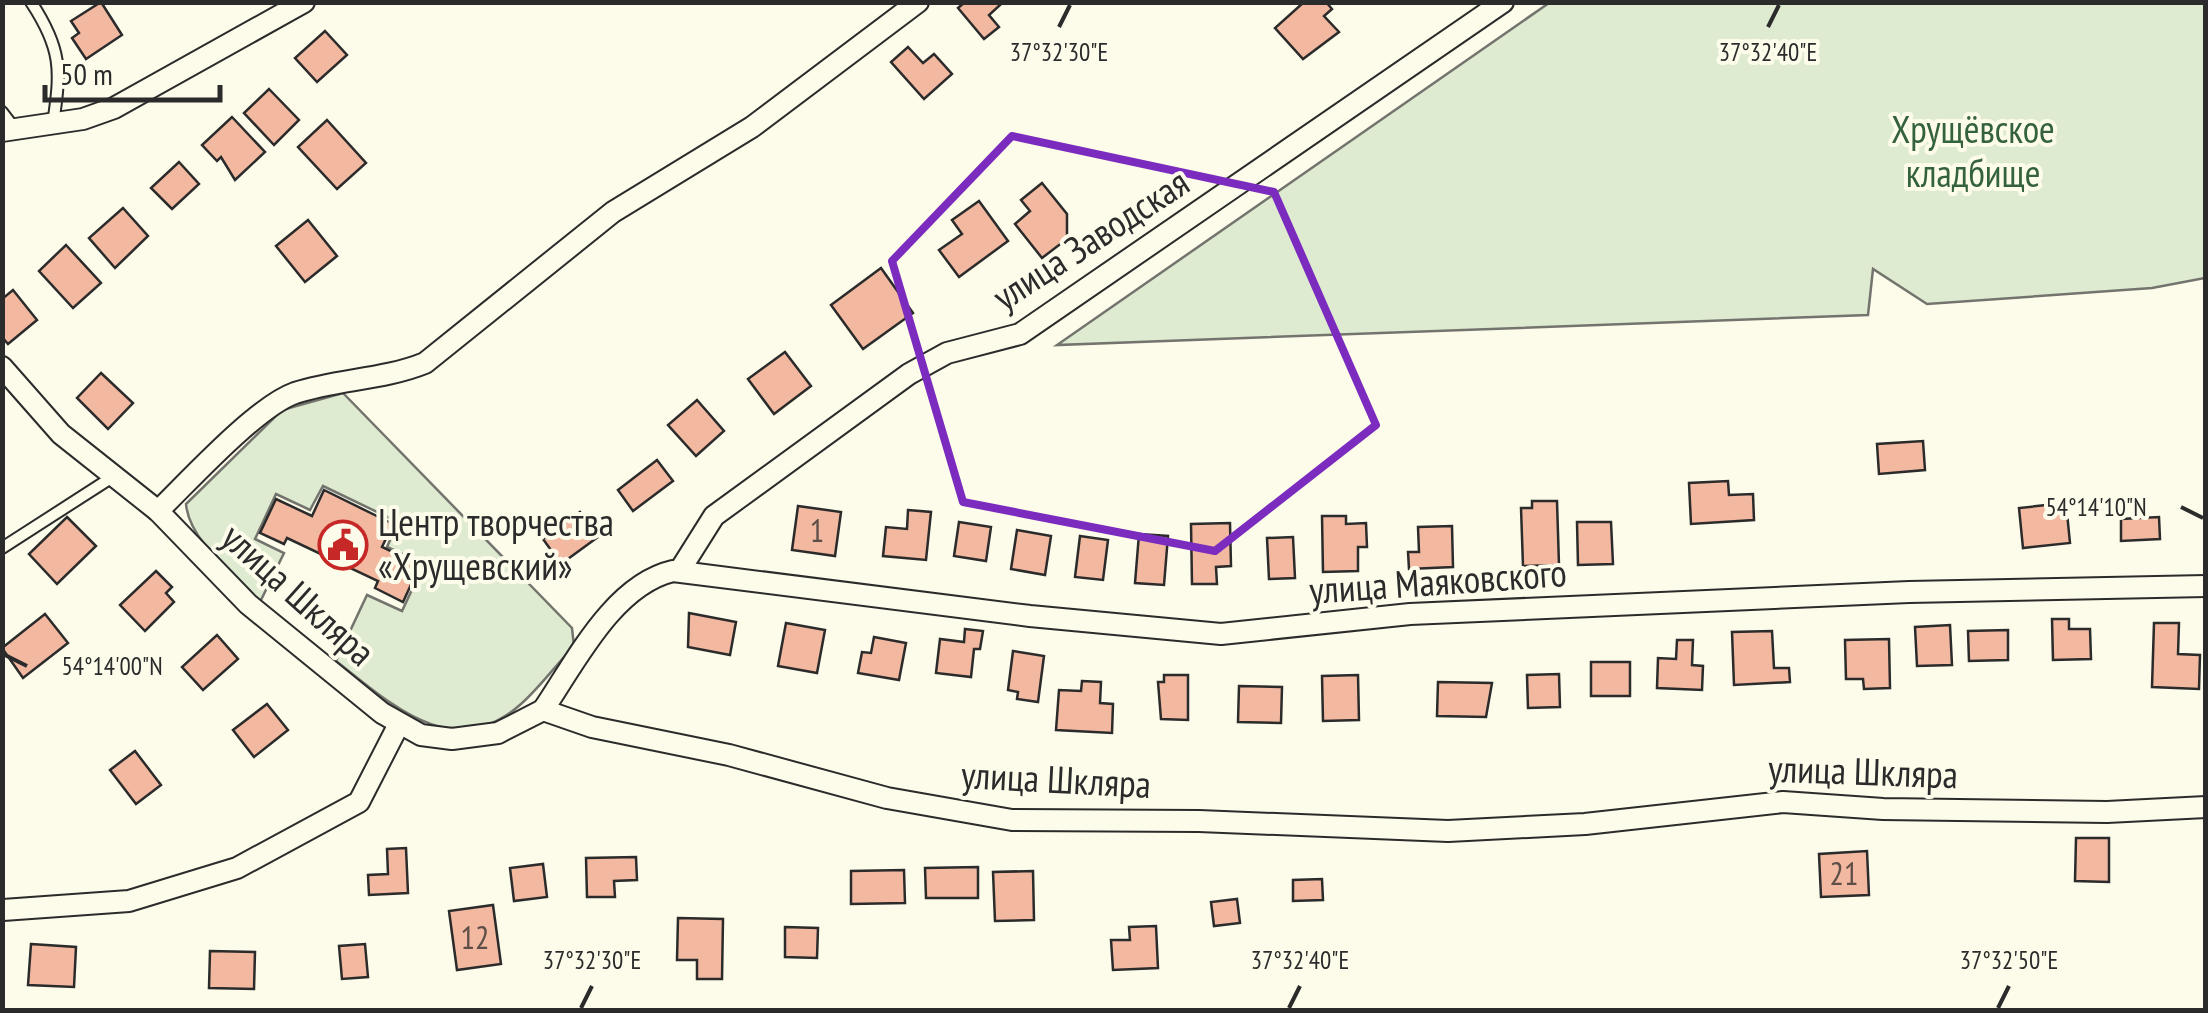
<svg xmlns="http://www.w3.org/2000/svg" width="2208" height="1013" viewBox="0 0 2208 1013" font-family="'PT Sans Narrow',sans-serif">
  <rect width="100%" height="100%" fill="#fdfbea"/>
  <g fill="#deebd1" stroke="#74746e" stroke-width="2.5">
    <polygon points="1549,3 2205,3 2205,278 2152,288 1927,304 1873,269 1868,315 1057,345"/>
    <path d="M343,393L572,628L574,646C556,665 540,687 521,704C453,765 390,703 336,661L367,595L402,611L424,564L387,547L398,522L323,486L310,510L276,494L255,539L284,553L260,602C236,576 189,541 186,504L282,410Z"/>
  </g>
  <g fill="#f2b8a0" stroke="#2b2b2b" stroke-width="2.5">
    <polygon points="101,2 122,35 86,59 72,38 79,33 71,21"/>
    <polygon points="965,2 998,2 1000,5 989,15 999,27 984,39 958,8"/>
    <polygon points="1304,2 1326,2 1332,9 1324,16 1339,32 1303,59 1275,28"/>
    <polygon points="325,31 347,55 317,82 295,58"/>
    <polygon points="908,47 923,63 934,54 952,74 924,99 891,62"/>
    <polygon points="269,89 299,120 274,145 244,113"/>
    <polygon points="232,117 265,152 235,180 221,157 217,161 202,145"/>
    <polygon points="327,120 366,163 337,189 298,147"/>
    <polygon points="179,162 199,184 172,209 151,188"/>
    <polygon points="1042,183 1067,214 1067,239 1042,258 1015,224 1030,211 1021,200"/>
    <polygon points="979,201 1008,241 959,277 939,250 962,234 952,220"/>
    <polygon points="123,208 148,236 115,268 89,238"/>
    <polygon points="308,220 337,256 305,282 276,246"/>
    <polygon points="66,245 101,283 73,308 39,271"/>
    <polygon points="881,268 913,313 863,349 831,305"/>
    <polygon points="13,290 37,320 8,344 2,337 2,299"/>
    <polygon points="785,352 811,386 774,414 748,379"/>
    <polygon points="101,373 133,403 108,429 77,398"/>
    <polygon points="697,400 724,431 696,456 668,425"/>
    <polygon points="1923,441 1925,470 1879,474 1877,444"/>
    <polygon points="657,460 673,481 633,511 618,490"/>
    <polygon points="1728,481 1729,495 1753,494 1754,520 1691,524 1689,483"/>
    <polygon points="324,490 393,524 382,547 420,565 403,602 375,588 378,581 287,538 284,544 260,533 276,499 312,516"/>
    <polygon points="1532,501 1557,501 1559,565 1523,566 1521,508 1532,508"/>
    <polygon points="2066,503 2070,543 2023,548 2019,508"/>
    <polygon points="798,506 841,512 835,556 792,550"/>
    <polygon points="908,510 931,512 926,560 883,556 886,527 907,529"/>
    <polygon points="580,512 598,537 561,564 543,539"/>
    <polygon points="1322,516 1346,516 1346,524 1366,523 1367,547 1358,547 1358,571 1323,572"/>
    <polygon points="67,517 96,546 57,584 29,554"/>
    <polygon points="2159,517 2160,539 2121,541 2121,519"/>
    <polygon points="959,522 991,527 986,561 954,556"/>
    <polygon points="1577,522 1611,522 1613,564 1578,565"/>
    <polygon points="1230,523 1231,566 1216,567 1217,584 1192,584 1191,524"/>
    <polygon points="1452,526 1453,567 1409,569 1408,552 1419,552 1418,527"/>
    <polygon points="1017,530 1051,536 1045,575 1011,569"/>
    <polygon points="1139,534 1168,536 1164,585 1135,583"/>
    <polygon points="1080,536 1108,540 1103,580 1075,577"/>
    <polygon points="1293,537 1295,578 1269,579 1267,538"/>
    <polygon points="156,571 172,587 166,593 174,602 145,631 120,605"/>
    <polygon points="689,613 736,622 730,655 688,647"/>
    <polygon points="45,614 68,643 23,678 2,648"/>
    <polygon points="2052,619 2069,619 2069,629 2090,629 2091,659 2053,660"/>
    <polygon points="786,623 825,630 817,673 778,666"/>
    <polygon points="2154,623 2179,623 2178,654 2200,655 2199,689 2152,687"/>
    <polygon points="1950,625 1952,665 1917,666 1915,627"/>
    <polygon points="965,629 983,631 980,649 974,649 971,677 936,673 940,639 964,642"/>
    <polygon points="2008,630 2008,660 1969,661 1968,631"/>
    <polygon points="1772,631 1774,668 1789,668 1790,682 1734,685 1732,632"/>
    <polygon points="217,635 238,659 203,690 182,667"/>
    <polygon points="874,637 906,643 899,680 858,673 862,652 871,653"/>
    <polygon points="1889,639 1890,688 1864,689 1863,679 1846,679 1845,640"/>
    <polygon points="1677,640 1693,640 1692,665 1703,666 1702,690 1657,688 1658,658 1676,659"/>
    <polygon points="1013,651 1044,656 1038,702 1017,699 1018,692 1008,690"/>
    <rect x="1591" y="662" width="39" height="34"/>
    <polygon points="1559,674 1560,707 1528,708 1527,675"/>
    <polygon points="1164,675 1188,675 1188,720 1161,719 1158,682 1164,682"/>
    <polygon points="1358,675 1359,720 1323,721 1322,676"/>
    <polygon points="1082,681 1101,682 1100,703 1113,704 1112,733 1056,730 1059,690 1081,691"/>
    <polygon points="1438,682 1492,683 1486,717 1437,716"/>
    <polygon points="1239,686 1282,687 1281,723 1238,722"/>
    <polygon points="267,704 288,730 254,757 233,730"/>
    <polygon points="135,751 161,785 136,804 110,770"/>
    <polygon points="2076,838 2109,838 2109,882 2075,881"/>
    <polygon points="406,848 408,893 369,895 368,875 388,874 387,849"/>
    <polygon points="1867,851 1869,895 1821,897 1819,854"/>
    <polygon points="636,857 637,880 614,881 615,897 587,897 586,858"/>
    <polygon points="543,864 547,897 514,901 510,868"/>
    <polygon points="978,867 978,898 926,898 925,868"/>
    <polygon points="904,870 905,903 851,904 851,871"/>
    <polygon points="1033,871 1034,920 995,921 993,872"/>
    <polygon points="1322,879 1323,900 1293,901 1293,880"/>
    <polygon points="1237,899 1240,923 1214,926 1211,902"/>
    <polygon points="493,905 501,964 457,970 449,911"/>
    <polygon points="678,918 723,919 722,979 697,979 697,960 677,960"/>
    <polygon points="1156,926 1158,968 1113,970 1111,940 1130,940 1129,927"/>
    <polygon points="785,927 818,928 817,958 785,957"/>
    <polygon points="31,944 76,947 74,987 28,985"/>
    <polygon points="365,944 368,977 342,979 339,946"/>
    <polygon points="210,951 255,952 254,989 209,988"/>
  </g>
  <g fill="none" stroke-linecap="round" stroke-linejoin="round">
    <g stroke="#2b2b2b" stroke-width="14">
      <g id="service">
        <path d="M31,2C62,49 61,70 53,124"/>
        <polyline points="2,112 15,129"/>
        <polyline points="2,548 114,476"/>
      </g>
    </g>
    <g stroke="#2b2b2b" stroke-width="24">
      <g id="minor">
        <polyline points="2,131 83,119 114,108 304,2"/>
        <polyline points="2,367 61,434 158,511 248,604 382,713 421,735 452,739 498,733 543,710 592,727 729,755 887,798 1012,820 1199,821 1448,831 1585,824 1783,802 1883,809 2107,812 2206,807"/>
        <path d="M158,511C190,480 256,407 295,393C338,379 383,380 425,363L613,212L752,127L918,2"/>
        <polyline points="680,570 714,516 909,374 947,353 1020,334 1503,2"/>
        <path d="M543,710C575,663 613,585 673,571L1030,616L1221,634L1410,614L1909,592L2206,586"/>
        <polyline points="3,910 129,901 237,868 359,802 399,724"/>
      </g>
    </g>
    <use href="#service" stroke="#fdfbea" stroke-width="10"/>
    <use href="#minor" stroke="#fdfbea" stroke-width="20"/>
  </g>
  <path fill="none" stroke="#7b2cbf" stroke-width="8" stroke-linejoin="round" d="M1012,136L1274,192L1376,425L1215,551L963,502L892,261Z"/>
  <path fill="none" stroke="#2b2b2b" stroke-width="4" d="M1059,27L1070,5M1768,27L1779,5M2181,507L2203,518M5,655L27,666M581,1008L592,986M1289,1008L1300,986M1998,1008L2009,986"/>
  <defs>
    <g id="civic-ring" transform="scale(2.5)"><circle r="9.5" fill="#fdfbea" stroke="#c62828" stroke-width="1.5"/><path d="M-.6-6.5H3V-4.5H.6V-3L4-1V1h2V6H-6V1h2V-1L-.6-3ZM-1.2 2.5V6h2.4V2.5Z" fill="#c62828"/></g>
  </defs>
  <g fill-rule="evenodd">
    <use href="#civic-ring" x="343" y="545"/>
  </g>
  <g text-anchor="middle" stroke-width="8" stroke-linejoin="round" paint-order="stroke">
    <g font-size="32" fill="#5d4e48">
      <text x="817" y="542">1</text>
      <text x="1844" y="885">21</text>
      <text x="475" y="949">12</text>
    </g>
    <g font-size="38" fill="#34623c" stroke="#fdfbea">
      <text x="1973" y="143">Хрущёвское<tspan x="1973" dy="44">кладбище</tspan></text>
    </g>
    <g font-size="38" fill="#2b2b2b" stroke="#fdfbea">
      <text transform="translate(1091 240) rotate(-33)" y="13">улица Заводская</text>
      <text transform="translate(1438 582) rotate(-4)" y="13">улица Маяковского</text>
      <text transform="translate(298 595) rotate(42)" y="13">улица Шкляра</text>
      <text transform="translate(1863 772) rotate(2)" y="13">улица Шкляра</text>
      <text transform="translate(1056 780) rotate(3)" y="13">улица Шкляра</text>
    </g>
    <g font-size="38" fill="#2b2b2b" stroke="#fdfbea" text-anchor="start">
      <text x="378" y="536">Центр творчества<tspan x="378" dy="44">«Хрущевский»</tspan></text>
    </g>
  </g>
  <g font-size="25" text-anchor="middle" fill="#2b2b2b" stroke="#fdfbea" stroke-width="8" stroke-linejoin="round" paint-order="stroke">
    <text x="1059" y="61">37°32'30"E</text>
    <text x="1768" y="61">37°32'40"E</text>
    <text x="2096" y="516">54°14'10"N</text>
    <text x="112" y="675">54°14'00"N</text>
    <text x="592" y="969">37°32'30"E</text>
    <text x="1300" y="969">37°32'40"E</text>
    <text x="2009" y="969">37°32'50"E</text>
  </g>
  <rect width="2208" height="1013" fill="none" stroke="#2b2b2b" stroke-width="10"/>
  <path d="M45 85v15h175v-15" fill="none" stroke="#2b2b2b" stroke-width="5"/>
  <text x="60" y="85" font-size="30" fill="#2b2b2b" stroke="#fdfbea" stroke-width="8" paint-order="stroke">50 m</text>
</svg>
